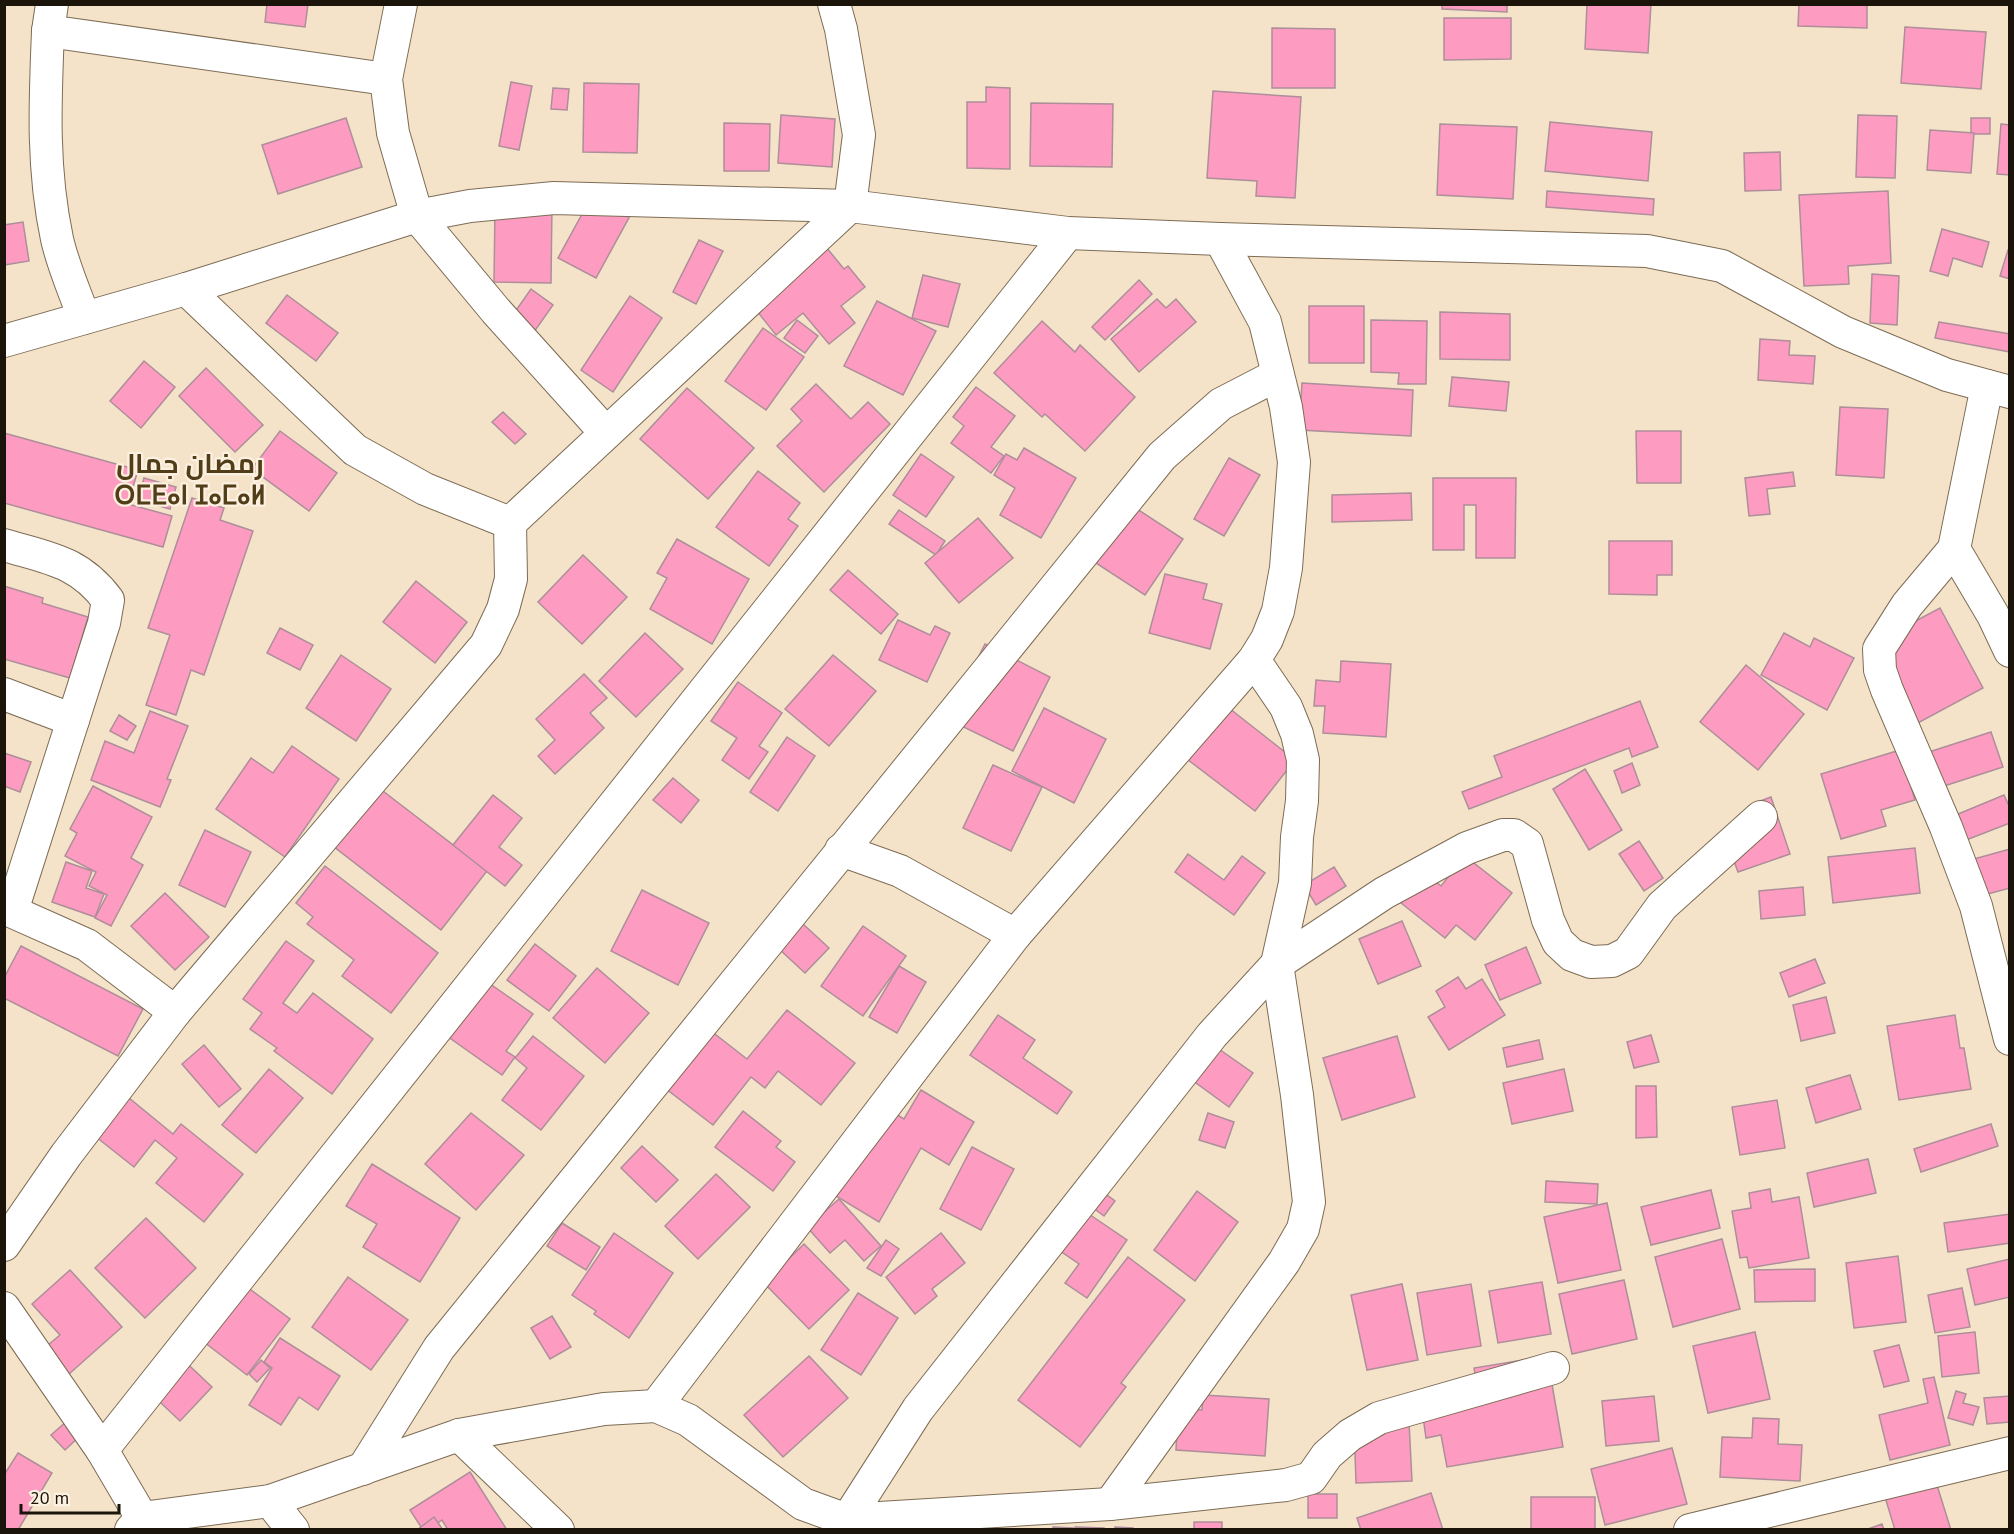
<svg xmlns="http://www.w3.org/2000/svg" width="2014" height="1534" viewBox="0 0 2014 1534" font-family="'PT Sans',Cairo,'Noto Sans Tifinagh',sans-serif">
  <rect width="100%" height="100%" fill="#f5e3c9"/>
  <g fill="#fe9bc1" stroke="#ad8e99" stroke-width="1.5">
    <polygon points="267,4 308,4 305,27 265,22"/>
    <polygon points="1442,4 1507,4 1507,12 1442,9"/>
    <polygon points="1587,4 1651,4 1648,53 1585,49"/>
    <polygon points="1799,4 1867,4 1867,28 1798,26"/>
    <polygon points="1444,18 1511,18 1511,59 1444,60"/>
    <polygon points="1905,27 1986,32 1981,89 1901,83"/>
    <polygon points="1272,28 1335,29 1335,88 1272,88"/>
    <polygon points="511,82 532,86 519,150 499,146"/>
    <polygon points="584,83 639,84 637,153 583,152"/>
    <polygon points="986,87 1010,88 1010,169 967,168 967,102 986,102"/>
    <polygon points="553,88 569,89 567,110 551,109"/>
    <polygon points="1213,91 1301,97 1295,198 1256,196 1257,181 1207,178"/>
    <polygon points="1031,103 1113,104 1112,167 1030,166"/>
    <polygon points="781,115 835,119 832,167 778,163"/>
    <polygon points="1858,115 1897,116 1895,178 1856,177"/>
    <polygon points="346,118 362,167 278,194 262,145"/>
    <rect x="1971" y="118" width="19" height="16"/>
    <polygon points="1550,122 1652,132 1648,181 1545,171"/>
    <polygon points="724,123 770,124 769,171 724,171"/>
    <polygon points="1440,124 1517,127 1513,199 1437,195"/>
    <polygon points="2001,124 2010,125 2010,175 1997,174"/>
    <polygon points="1930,130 1974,133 1971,173 1927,170"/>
    <polygon points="1780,152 1781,190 1745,191 1744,153"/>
    <polygon points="1547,191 1654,199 1653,215 1546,207"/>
    <polygon points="1888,191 1891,263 1848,266 1849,284 1804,286 1799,195"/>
    <polygon points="593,194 631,214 596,278 558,258"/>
    <polygon points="495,205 552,206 551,283 494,282"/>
    <polygon points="23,222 29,261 4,265 4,225"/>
    <polygon points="1942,229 1989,242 1982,267 1953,258 1948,276 1930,271"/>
    <polygon points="699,240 723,251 696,304 673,292"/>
    <polygon points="826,247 844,269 848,266 865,287 841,306 855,323 829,344 803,313 776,335 753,306"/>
    <polygon points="2008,250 2010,250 2010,279 2000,276"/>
    <polygon points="1872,274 1899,276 1897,325 1870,323"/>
    <polygon points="923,275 960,284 948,327 912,318"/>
    <polygon points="1139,280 1152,294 1105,340 1092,327"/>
    <polygon points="531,289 553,305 534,332 512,316"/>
    <polygon points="287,295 338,333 316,361 266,323"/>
    <polygon points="630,296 662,318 613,392 581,370"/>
    <polygon points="1157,299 1166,308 1176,299 1196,322 1139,372 1111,339"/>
    <polygon points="877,301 936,331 903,395 844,366"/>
    <rect x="1309" y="306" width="55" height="57"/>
    <polygon points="1440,312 1510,314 1510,360 1440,359"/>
    <polygon points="797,320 818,336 805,353 784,338"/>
    <polygon points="1371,320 1427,321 1426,384 1398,384 1399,373 1371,372"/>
    <polygon points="1042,321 1075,352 1080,345 1135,397 1085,451 1045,414 1042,417 994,373"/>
    <polygon points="1939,322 2010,334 2010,352 1935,338"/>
    <polygon points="763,328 804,357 766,410 725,381"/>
    <polygon points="1760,339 1790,341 1789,355 1815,356 1813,384 1758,380"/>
    <polygon points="144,361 175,387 141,428 110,401"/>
    <polygon points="206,368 263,425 235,452 179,396"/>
    <polygon points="1452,377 1509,382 1506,411 1449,406"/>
    <polygon points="1302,383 1413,390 1411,436 1299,430"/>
    <polygon points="816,384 851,419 868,402 890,424 824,492 777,446 802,421 791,409"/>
    <polygon points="976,387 1015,416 991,447 1004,456 991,473 951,443 964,426 953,417"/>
    <polygon points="687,388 754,448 708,499 640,439"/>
    <polygon points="1840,407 1888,409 1884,478 1836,475"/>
    <polygon points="503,412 526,434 515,444 492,422"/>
    <polygon points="280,431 337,473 309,511 252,469"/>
    <polygon points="1636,431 1681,431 1681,483 1637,483"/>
    <polygon points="4,433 138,470 128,504 172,516 163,547 4,503"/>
    <polygon points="1024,448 1076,478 1041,538 1000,515 1015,488 994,475 1006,454 1017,460"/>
    <polygon points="921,454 954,477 926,517 893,495"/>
    <polygon points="1229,458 1260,475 1224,536 1194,519"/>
    <polygon points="758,471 800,503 788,519 798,526 769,566 716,527"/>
    <polygon points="1793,472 1795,486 1767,489 1770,514 1749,516 1745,478"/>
    <polygon points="144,478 176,487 170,509 138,500"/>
    <polygon points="1433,478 1516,478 1515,558 1476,558 1476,505 1464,505 1464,550 1433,550"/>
    <polygon points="1411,493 1412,520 1332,522 1332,495"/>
    <polygon points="192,498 224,508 220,520 253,531 204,675 191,670 176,715 146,705 170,635 148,628"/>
    <polygon points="1134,507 1183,539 1145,595 1096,563"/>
    <polygon points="899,510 945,541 936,555 889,524"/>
    <polygon points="978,518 1013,558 959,603 925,563"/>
    <polygon points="677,539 749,579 712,644 650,609 667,578 657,573"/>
    <polygon points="1609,541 1672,541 1672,575 1657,575 1657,595 1609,594"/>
    <polygon points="583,555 627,597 582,644 538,602"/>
    <polygon points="848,570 898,614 881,634 830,590"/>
    <polygon points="1165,574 1207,584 1203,599 1222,604 1210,649 1149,633"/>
    <polygon points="416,581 467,622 435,663 383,622"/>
    <polygon points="4,586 43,598 42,603 88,617 70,678 4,659"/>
    <polygon points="1940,608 1983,688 1916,724 1876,642"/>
    <polygon points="898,620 930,635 935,626 950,633 927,682 879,660"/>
    <polygon points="280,628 313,645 300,670 267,653"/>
    <polygon points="645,633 683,669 636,717 599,681"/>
    <polygon points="1784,633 1810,647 1814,638 1854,658 1827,710 1761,675"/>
    <polygon points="985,644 1050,677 1013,751 947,719"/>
    <polygon points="341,655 391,689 356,741 306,708"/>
    <polygon points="833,655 876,691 829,746 785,709"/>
    <polygon points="1341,661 1391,664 1386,737 1323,733 1325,706 1314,706 1316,680 1340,682"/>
    <polygon points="1746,665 1804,714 1758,770 1700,722"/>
    <polygon points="584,674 607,698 590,713 604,728 555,774 538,756 555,740 536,719"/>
    <polygon points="738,682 782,713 759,746 768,752 749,779 722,760 737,738 711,721"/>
    <polygon points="1220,701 1295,760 1255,811 1179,753"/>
    <polygon points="1640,701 1658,747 1632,757 1629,748 1469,809 1462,792 1502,777 1494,756"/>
    <polygon points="1044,708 1106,739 1074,803 1012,771"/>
    <polygon points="150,711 188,726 167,779 171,780 160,807 91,780 105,741 134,753"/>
    <polygon points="119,715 136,726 127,740 110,731"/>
    <polygon points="1991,732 2003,767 1941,787 1929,752"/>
    <polygon points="787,737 815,756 778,811 750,792"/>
    <polygon points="292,746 339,779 285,857 216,809 251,758 273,773"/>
    <polygon points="1900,750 1915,800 1881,810 1886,826 1841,839 1821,774"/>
    <polygon points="4,753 31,762 20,792 4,786"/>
    <polygon points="1632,763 1640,785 1622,793 1614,771"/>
    <polygon points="993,765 1042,787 1011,851 963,828"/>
    <polygon points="1585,769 1622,830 1589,850 1553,789"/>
    <polygon points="673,778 699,800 681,823 653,800"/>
    <polygon points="93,786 152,817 131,858 143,865 111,926 95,918 107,895 89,886 96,872 65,856 77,833 70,829"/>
    <polygon points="379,788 487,871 441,930 333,846"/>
    <polygon points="493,795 522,818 499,847 522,865 505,886 453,845"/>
    <polygon points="2004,795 2010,808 2010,823 1961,842 1951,817"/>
    <polygon points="1771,797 1790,854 1738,872 1723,831 1758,819 1752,804"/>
    <polygon points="205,830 251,852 225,907 179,885"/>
    <polygon points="1639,841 1663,878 1644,891 1619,854"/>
    <polygon points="1915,848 1920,893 1833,903 1828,857"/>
    <polygon points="2010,849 2010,888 1973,898 1963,862"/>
    <polygon points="1188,854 1224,880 1242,856 1265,873 1234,915 1175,872"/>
    <polygon points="1465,856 1512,893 1475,940 1456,925 1445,938 1401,903 1425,873 1441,886"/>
    <polygon points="66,862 92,871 86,888 104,894 95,917 52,902"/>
    <polygon points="325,866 438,953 391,1013 342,976 354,960 307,924 313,917 296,903"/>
    <polygon points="1334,867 1346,886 1316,905 1304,885"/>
    <polygon points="1803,887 1805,915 1761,919 1759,891"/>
    <polygon points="642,890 709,923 678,985 611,951"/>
    <polygon points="165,893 209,937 175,970 131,926"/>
    <polygon points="1402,921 1421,966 1378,984 1359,939"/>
    <polygon points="803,924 829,948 805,973 779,949"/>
    <polygon points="863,926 906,956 863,1016 821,986"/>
    <polygon points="286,941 314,961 283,1003 297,1013 313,993 373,1039 332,1094 274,1051 277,1048 250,1029 262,1013 243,999"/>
    <polygon points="535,944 576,976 549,1011 507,980"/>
    <polygon points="21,946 143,1009 118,1056 4,998 4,978"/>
    <polygon points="1526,947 1541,983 1500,1000 1485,965"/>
    <polygon points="1815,959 1825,983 1789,997 1780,973"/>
    <polygon points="899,966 926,982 897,1033 869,1017"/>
    <polygon points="597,968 649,1013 605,1063 553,1018"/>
    <polygon points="1458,977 1466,989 1482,979 1505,1015 1449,1050 1428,1017 1445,1007 1436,991"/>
    <polygon points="486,981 533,1014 506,1051 515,1057 502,1075 447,1036"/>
    <polygon points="1826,997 1835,1033 1801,1041 1793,1005"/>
    <polygon points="787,1010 855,1063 821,1105 778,1071 765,1088 751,1077 713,1125 665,1088 711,1031 747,1059"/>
    <polygon points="998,1015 1035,1040 1023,1058 1072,1092 1057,1114 970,1055"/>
    <polygon points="1955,1015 1960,1048 1964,1048 1971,1089 1899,1100 1887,1026"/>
    <polygon points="1651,1035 1659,1062 1634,1068 1627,1042"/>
    <polygon points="533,1036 584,1076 541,1130 502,1100 527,1068 515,1058"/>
    <polygon points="1397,1036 1415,1097 1342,1120 1323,1058"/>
    <polygon points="1539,1040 1543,1059 1507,1067 1503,1048"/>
    <polygon points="204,1045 241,1089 219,1107 182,1064"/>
    <polygon points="1216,1047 1253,1073 1229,1107 1192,1080"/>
    <polygon points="269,1069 303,1098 256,1153 222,1125"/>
    <polygon points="1564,1069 1573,1111 1512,1124 1503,1083"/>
    <polygon points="1850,1075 1861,1109 1816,1123 1806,1088"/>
    <polygon points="1636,1086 1656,1086 1657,1137 1636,1138"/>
    <polygon points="921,1090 974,1122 949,1165 921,1148 879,1222 831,1193 883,1106 904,1119"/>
    <polygon points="123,1093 173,1134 181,1124 243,1174 204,1222 156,1183 177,1158 155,1140 134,1167 91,1133"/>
    <polygon points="1777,1100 1785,1148 1740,1155 1732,1107"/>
    <polygon points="743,1111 781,1141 776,1147 795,1162 773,1191 715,1147"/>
    <polygon points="471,1113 524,1155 476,1210 425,1164"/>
    <polygon points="1208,1113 1234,1122 1225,1148 1199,1140"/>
    <polygon points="1991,1124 1998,1146 1921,1172 1914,1149"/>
    <polygon points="642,1146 678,1180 656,1202 621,1168"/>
    <polygon points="972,1147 1014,1169 981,1230 940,1209"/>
    <polygon points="1868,1159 1876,1193 1814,1207 1807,1173"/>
    <polygon points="372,1164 460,1218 420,1282 363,1247 377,1224 346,1206"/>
    <polygon points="716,1174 750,1207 698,1259 665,1226"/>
    <polygon points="1546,1181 1598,1184 1597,1204 1545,1202"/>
    <polygon points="1092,1184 1115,1201 1104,1216 1081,1199"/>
    <polygon points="1770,1189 1772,1202 1799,1197 1809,1258 1749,1268 1747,1257 1740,1258 1732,1211 1751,1208 1749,1193"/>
    <polygon points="1711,1190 1720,1228 1651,1245 1641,1207"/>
    <polygon points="1197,1191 1238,1222 1195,1281 1154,1250"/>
    <polygon points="839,1199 881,1246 864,1261 845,1240 830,1253 807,1227"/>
    <polygon points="1607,1203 1621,1270 1558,1283 1544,1217"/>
    <polygon points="1077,1206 1127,1240 1087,1298 1065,1283 1079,1264 1050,1244"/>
    <polygon points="2010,1214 2010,1243 1948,1252 1944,1223"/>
    <polygon points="146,1218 196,1268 145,1318 95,1268"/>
    <polygon points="562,1223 600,1247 586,1270 547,1246"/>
    <polygon points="614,1233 673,1273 629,1338 594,1314 596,1311 572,1295"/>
    <polygon points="941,1233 965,1263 932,1289 937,1296 915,1314 886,1277"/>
    <polygon points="1722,1239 1740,1309 1673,1327 1655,1257"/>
    <polygon points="886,1240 899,1249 881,1276 867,1268"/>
    <polygon points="804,1244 849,1290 809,1329 764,1283"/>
    <polygon points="1898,1256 1906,1322 1854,1328 1846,1263"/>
    <polygon points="1128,1257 1185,1300 1121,1383 1126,1387 1080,1447 1018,1400"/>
    <polygon points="2010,1259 2010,1297 1975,1305 1967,1269"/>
    <polygon points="1815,1269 1815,1301 1755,1302 1754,1270"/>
    <polygon points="70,1270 122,1327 60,1382 36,1355 60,1335 32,1304"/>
    <polygon points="348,1277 408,1320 371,1370 312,1327"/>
    <polygon points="1624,1280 1637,1339 1572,1354 1559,1294"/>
    <polygon points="239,1281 290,1319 247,1375 204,1342"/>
    <polygon points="1542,1282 1551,1334 1498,1343 1489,1291"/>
    <polygon points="1402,1284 1418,1360 1367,1370 1351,1295"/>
    <polygon points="1471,1284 1481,1346 1427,1355 1417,1293"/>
    <polygon points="1962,1288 1970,1327 1935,1333 1928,1295"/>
    <polygon points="858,1293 898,1318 861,1375 821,1350"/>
    <polygon points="552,1316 571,1347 550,1359 531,1328"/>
    <polygon points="1755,1332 1770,1399 1708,1413 1693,1346"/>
    <polygon points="1975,1332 1979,1373 1942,1377 1938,1336"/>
    <polygon points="280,1338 340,1376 318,1410 299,1397 281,1425 249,1405 272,1368 264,1362"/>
    <polygon points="1899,1345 1909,1381 1884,1387 1874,1351"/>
    <polygon points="176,1353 212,1387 180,1421 143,1386"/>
    <polygon points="809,1356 848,1398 783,1457 744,1415"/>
    <polygon points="1547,1356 1563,1447 1447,1467 1441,1435 1426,1438 1422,1409 1479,1399 1474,1368"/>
    <polygon points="261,1360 270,1368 257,1382 249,1374"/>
    <polygon points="1934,1377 1950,1445 1890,1460 1879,1415 1928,1403 1923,1379"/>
    <polygon points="1956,1391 1966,1394 1963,1403 1979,1407 1973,1425 1948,1418"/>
    <polygon points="1203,1395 1269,1399 1265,1456 1176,1450 1178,1408 1202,1410"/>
    <polygon points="1654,1396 1659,1441 1606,1446 1602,1401"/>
    <polygon points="2010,1396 2010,1422 1987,1424 1984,1398"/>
    <polygon points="1753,1418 1779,1419 1778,1444 1802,1445 1800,1481 1720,1477 1722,1437 1752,1438"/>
    <polygon points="67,1421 80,1436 65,1450 51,1435"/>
    <polygon points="1409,1422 1412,1481 1356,1483 1354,1423"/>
    <polygon points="1672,1448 1687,1504 1605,1525 1591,1469"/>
    <polygon points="18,1453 52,1473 18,1530 4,1530 4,1475"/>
    <polygon points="470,1472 507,1530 448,1530 442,1520 428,1530 423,1530 410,1510"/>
    <polygon points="1936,1482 1951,1530 1895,1530 1885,1497"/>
    <polygon points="1431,1493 1443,1530 1361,1530 1357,1518"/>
    <rect x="1308" y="1494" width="29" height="24"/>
    <rect x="1531" y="1497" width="64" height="33"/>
    <polygon points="434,1517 443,1530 417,1530"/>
    <rect x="1194" y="1522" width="28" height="8"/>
    <polygon points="1882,1524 1884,1530 1865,1530"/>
    <polygon points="1053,1527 1073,1528 1073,1530 1053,1530"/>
    <polygon points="1075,1527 1104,1528 1104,1530 1075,1530"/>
    <polygon points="1115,1527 1133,1528 1133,1530 1115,1530"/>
  </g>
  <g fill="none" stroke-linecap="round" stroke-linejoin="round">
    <g stroke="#7d6c55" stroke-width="34">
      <g id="minor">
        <polyline points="52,4 48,31 386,79"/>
        <polyline points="401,4 386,79 393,133 417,216 496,311 606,433"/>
        <path d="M48,31C45,103 42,168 57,239C63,266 75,292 84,318"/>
        <polyline points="186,289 355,450 425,489 510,523 850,206 859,135 841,29 834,4"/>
        <polyline points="4,341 186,289 417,216 470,206 554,198 850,206 1068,233 1220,239 1647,251 1722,266 1843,332 1947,375 2010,392"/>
        <polyline points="1987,386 1954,549 1993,615 2010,651"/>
        <path d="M4,545C48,558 79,561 108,600L104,623L12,911"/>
        <polyline points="1954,549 1907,605 1879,649 1880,670 1887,690 1946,827 1976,906 2010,1039"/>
        <polyline points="4,694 73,720"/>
        <polyline points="841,850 900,871 1015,935"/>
        <polyline points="4,908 87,945 175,1012"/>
        <polyline points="4,1245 66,1155 175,1012 486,645 503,609 511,579 510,523"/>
        <polyline points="4,1308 102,1450 142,1518"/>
        <polyline points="1553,1368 1379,1418 1350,1435 1327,1455 1311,1478 1286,1485 1110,1504 847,1520 918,1409 1212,1035 1277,964 1384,893 1467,848 1503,835 1514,835 1527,844 1548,920 1558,942 1572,955 1591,962 1612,961 1628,953 1662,906 1761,817"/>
        <polyline points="656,1406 1015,935 1254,660 1267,639 1278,611 1286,568 1294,462 1286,407 1265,322 1220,239"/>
        <polyline points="459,1435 558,1530"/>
        <polyline points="102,1450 1068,233"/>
        <polyline points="363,1469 439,1348 1162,456 1221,404 1277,375"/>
        <polyline points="270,1501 293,1530"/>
        <polyline points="1110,1504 1284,1262 1303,1229 1309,1202 1297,1095 1277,964 1295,883 1297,837 1302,801 1303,760 1297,734 1286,707 1254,660"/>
        <polyline points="131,1530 142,1518 270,1501 459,1435 604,1409 656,1406 688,1420 803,1504 847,1520 843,1530"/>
        <polyline points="1690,1530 2010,1453"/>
      </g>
    </g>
    <use href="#minor" stroke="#fff" stroke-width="32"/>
  </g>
  <g text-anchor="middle" stroke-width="4.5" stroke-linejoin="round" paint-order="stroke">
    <g font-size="27" font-weight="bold" fill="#513d17" stroke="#fcf1e1">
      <text x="190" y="473">رمضان جمال<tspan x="190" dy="31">ⵔⵎⴹⴰⵏ ⵊⴰⵎⴰⵍ</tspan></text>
    </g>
  </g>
  <rect width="2014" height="1534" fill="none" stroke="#1a140b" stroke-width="12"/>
  <path d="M21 1504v9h98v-9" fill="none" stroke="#1a140b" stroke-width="3"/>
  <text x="30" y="1504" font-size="18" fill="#1a140b" stroke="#fcf1e1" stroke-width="4.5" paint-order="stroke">20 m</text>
</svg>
